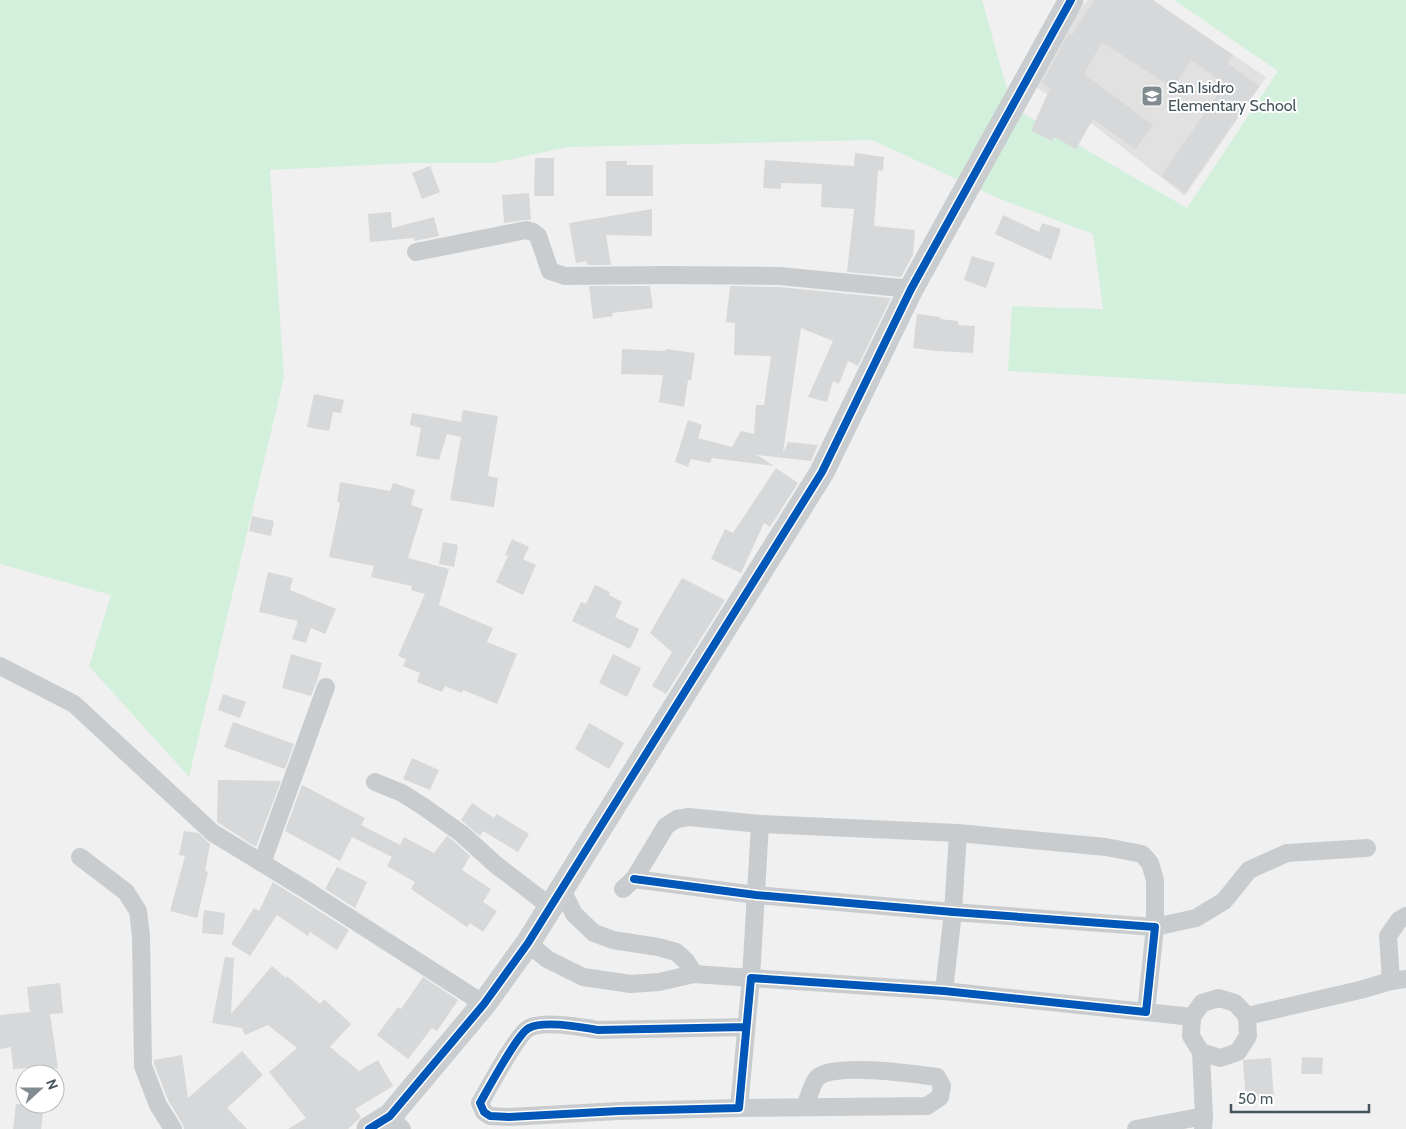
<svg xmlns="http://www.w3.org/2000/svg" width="1406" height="1129" viewBox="0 0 1406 1129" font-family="Cabin,sans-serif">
  <rect width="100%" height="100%" fill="#f0f0f0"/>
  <polygon fill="#e2e1e2" points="1087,0 1151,0 1266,77 1185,196 1072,108 1030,84"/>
  <polygon fill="#d3f0dc" points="0,0 982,0 1012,107 1187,208 1278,71 1174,0 1406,0 1406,394 1008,371 1012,306 1103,309 1093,234 1000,199 872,140 567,147 494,163 411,163 270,170 284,377 189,777 89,666 111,595 0,564"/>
  <g fill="#d6d8d9">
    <polygon points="1094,0 1153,0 1233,55 1227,63 1259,86 1185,193 1161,176 1225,84 1191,60 1173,88 1102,42 1084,74 1153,125 1135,149 1093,119 1076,149 1054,137 1052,141 1031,131 1050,88 1042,83 1069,33 1072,35"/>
    <polygon points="855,153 884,157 883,171 878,170 874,226 915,230 913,255 901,277 847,272 854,209 821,207 822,184 781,183 781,189 763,188 765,160 854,166"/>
    <polygon points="535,158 554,158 554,196 534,196"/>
    <polygon points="606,161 627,161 627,165 653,165 653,196 606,196"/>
    <polygon points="430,166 440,192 422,199 412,173"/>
    <polygon points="529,193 531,220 524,220 504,223 502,195"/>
    <polygon points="652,209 652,236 606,235 611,265 587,265 586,261 576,263 569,223"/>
    <polygon points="391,212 392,228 434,217 439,236 414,241 414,238 370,242 368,214"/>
    <polygon points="1003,215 1039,232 1042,223 1061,229 1051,260 995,234"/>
    <polygon points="972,256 995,263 986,288 964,280"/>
    <polygon points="589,286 650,286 653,308 612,313 613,316 593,319"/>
    <polygon points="730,286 779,287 891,298 858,366 848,361 839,384 833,381 827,402 808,397 833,341 801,328 783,453 788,442 818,445 811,461 757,455 774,466 712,458 710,463 691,459 688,467 675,462 688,420 702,425 698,438 732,447 741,431 754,434 756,405 764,405 771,356 734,355 735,323 726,322"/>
    <polygon points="917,314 941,317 940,319 958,321 958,325 975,326 973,353 936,351 913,348"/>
    <polygon points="622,349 665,351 666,349 695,353 691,381 688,380 684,407 659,402 663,375 621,374"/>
    <polygon points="314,394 344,400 341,413 333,412 329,431 307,427"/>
    <polygon points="463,410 498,416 488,476 498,478 494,507 450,500 461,437 447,434 439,460 416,456 421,428 410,425 412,413 461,422"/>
    <polygon points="776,468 798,483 770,527 764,523 741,573 711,559 725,529 733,533"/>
    <polygon points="340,482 390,491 393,483 415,490 411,505 423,509 408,558 449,569 439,605 493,628 487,642 517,654 497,704 463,690 462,693 445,686 442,692 417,682 420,673 403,666 406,659 398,656 425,594 411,590 412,586 371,577 374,566 329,557 340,503 337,502"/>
    <polygon points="252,516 274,521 271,536 249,531"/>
    <polygon points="512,539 529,547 523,559 536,565 523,595 496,582 508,556 505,555"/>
    <polygon points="443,542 458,545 454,567 439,564"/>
    <polygon points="268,572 293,578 290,590 336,609 325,634 311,628 306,643 292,639 298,621 259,612"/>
    <polygon points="682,578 725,600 666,694 652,686 672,652 650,633"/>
    <polygon points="595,585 610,592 609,595 622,602 615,617 639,629 630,649 572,621 581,602 586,604"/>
    <polygon points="291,654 322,663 317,681 311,696 282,688"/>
    <polygon points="613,654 641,668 627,697 599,683"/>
    <polygon points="223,694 246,702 240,718 218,710"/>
    <polygon points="233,722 294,744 285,769 224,747"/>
    <polygon points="589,723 624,743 609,769 575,749"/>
    <polygon points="412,758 439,770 430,790 403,779"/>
    <polygon points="218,780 281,781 256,847 217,822"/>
    <polygon points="302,785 365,818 361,825 400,845 404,837 434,853 447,836 455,842 470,856 462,870 491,889 483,902 497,911 483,932 470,923 467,927 411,889 415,882 387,866 392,857 352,837 340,861 285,831"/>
    <polygon points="472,803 494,818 497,814 529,834 518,852 483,831 480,836 461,820"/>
    <polygon points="184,831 198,833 210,844 205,871 208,872 197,918 170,911 185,856 179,855"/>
    <polygon points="337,867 367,882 355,908 325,889"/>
    <polygon points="273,882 349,930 337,950 310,932 308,936 277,915 250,956 231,944 254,908 259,911"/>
    <polygon points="204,910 225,913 223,935 202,933"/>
    <polygon points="225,957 234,958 231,1014 272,966 286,978 287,976 320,1004 324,999 351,1024 330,1047 359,1071 378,1060 393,1086 355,1109 361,1117 348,1129 288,1129 306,1118 269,1072 297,1048 268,1025 245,1035 242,1028 212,1023"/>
    <polygon points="423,977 458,1000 437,1031 432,1028 408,1059 377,1035 398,1007 401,1009"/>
    <polygon points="60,983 63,1013 50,1014 58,1068 29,1072 28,1068 13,1069 11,1047 0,1049 0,1015 30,1012 27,987"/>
    <polygon points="242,1051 263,1075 227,1108 247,1129 184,1129 182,1123 168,1100 154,1064 154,1060 182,1055 188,1098"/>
    <polygon points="1302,1057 1323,1058 1322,1074 1301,1074"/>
    <polygon points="1271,1058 1274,1099 1246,1101 1243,1061 1244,1060"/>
    <polygon points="16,1104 44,1104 41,1129 13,1129"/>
  </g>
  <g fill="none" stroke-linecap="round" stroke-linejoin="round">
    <g stroke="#c9ccce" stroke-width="18">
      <polyline points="416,252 526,230 533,232 538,236 550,271 565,276 665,275 780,276 911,289"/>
      <polyline points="0,666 74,704 213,833 308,891 484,1004"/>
      <polyline points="375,782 402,793 424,807 462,834 495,864 551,907"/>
      <polyline points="80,857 126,892 138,911 141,936 143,1066 158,1105 173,1129"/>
      <polyline points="262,863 326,687"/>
      <path d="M634,879L756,895L953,912L1155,927L1146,1012L944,991L751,978L739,1108L619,1111L509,1117L490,1116L484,1112L480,1103C488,1089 518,1033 529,1028C543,1020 582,1027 598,1030L746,1027"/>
      <polyline points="623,889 634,879 666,826 677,819 689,817 760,824 958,833 1106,847 1142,854 1150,863 1155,880 1155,927 1196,918 1224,901 1249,870 1287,853 1367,848"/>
      <polyline points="562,890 574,914 594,933 613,940 658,947 676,952 686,961 694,974"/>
      <polyline points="528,943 547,959 583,977 631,984 659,982 694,974 751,978 760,824"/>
      <polyline points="1391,981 1388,936 1399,920 1406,916"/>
      <polyline points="944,991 953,912 958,833"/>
      <polygon points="1219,998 1235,1003 1247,1016 1248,1036 1238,1052 1220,1058 1201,1052 1191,1036 1192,1017 1202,1003"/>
      <polyline points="1146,1012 1192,1017"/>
      <polyline points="1247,1016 1360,990 1391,981 1406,979"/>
      <polyline points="1201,1052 1204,1116 1203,1129"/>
      <path d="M739,1108L927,1106L940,1097L942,1086L937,1077C915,1074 831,1062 817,1078C813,1082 807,1101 805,1107"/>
      <polyline points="390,1116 402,1129"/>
      <polyline points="1136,1129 1204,1116"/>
    </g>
    <polyline stroke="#cacdd0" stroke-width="25" points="369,1129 390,1116 484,1004 528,943 822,472 911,289 1071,0"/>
    <g stroke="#fff" stroke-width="11">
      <g id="cycleway">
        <path d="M634,879L756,895L953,912L1155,927L1146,1012L944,991L751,978L739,1108L619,1111L509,1117L490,1116L484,1112L480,1103C488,1089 518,1033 529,1028C543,1020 582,1027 598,1030L746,1027"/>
        <polyline points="369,1129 390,1116 484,1004 528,943 822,472 911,289 1071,0"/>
      </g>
    </g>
    <use href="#cycleway" stroke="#0057b8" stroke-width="8"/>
  </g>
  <defs>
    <g id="school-square" transform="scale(1.125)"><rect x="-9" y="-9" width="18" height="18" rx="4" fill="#828b90" stroke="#fff"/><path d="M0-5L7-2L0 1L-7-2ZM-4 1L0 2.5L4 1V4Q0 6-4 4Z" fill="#fff"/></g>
  </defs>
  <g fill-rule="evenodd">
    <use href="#school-square" x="1152" y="96"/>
  </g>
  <g text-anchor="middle" stroke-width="4" stroke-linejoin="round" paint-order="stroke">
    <g font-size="16" fill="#46555d" stroke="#fff" text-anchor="start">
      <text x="1168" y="93">San Isidro<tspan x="1168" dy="18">Elementary School</tspan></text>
    </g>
  </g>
  <g transform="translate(40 1089) rotate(69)"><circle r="24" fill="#ffffff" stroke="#b5bbbe"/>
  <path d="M0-4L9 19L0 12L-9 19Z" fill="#828b90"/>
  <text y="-8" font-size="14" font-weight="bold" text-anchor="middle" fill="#46555d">N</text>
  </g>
  <path d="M1231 1104v8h138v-8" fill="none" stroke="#46555d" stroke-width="2.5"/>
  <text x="1238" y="1104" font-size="15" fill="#46555d" stroke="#ffffff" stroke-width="4" paint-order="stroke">50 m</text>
</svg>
